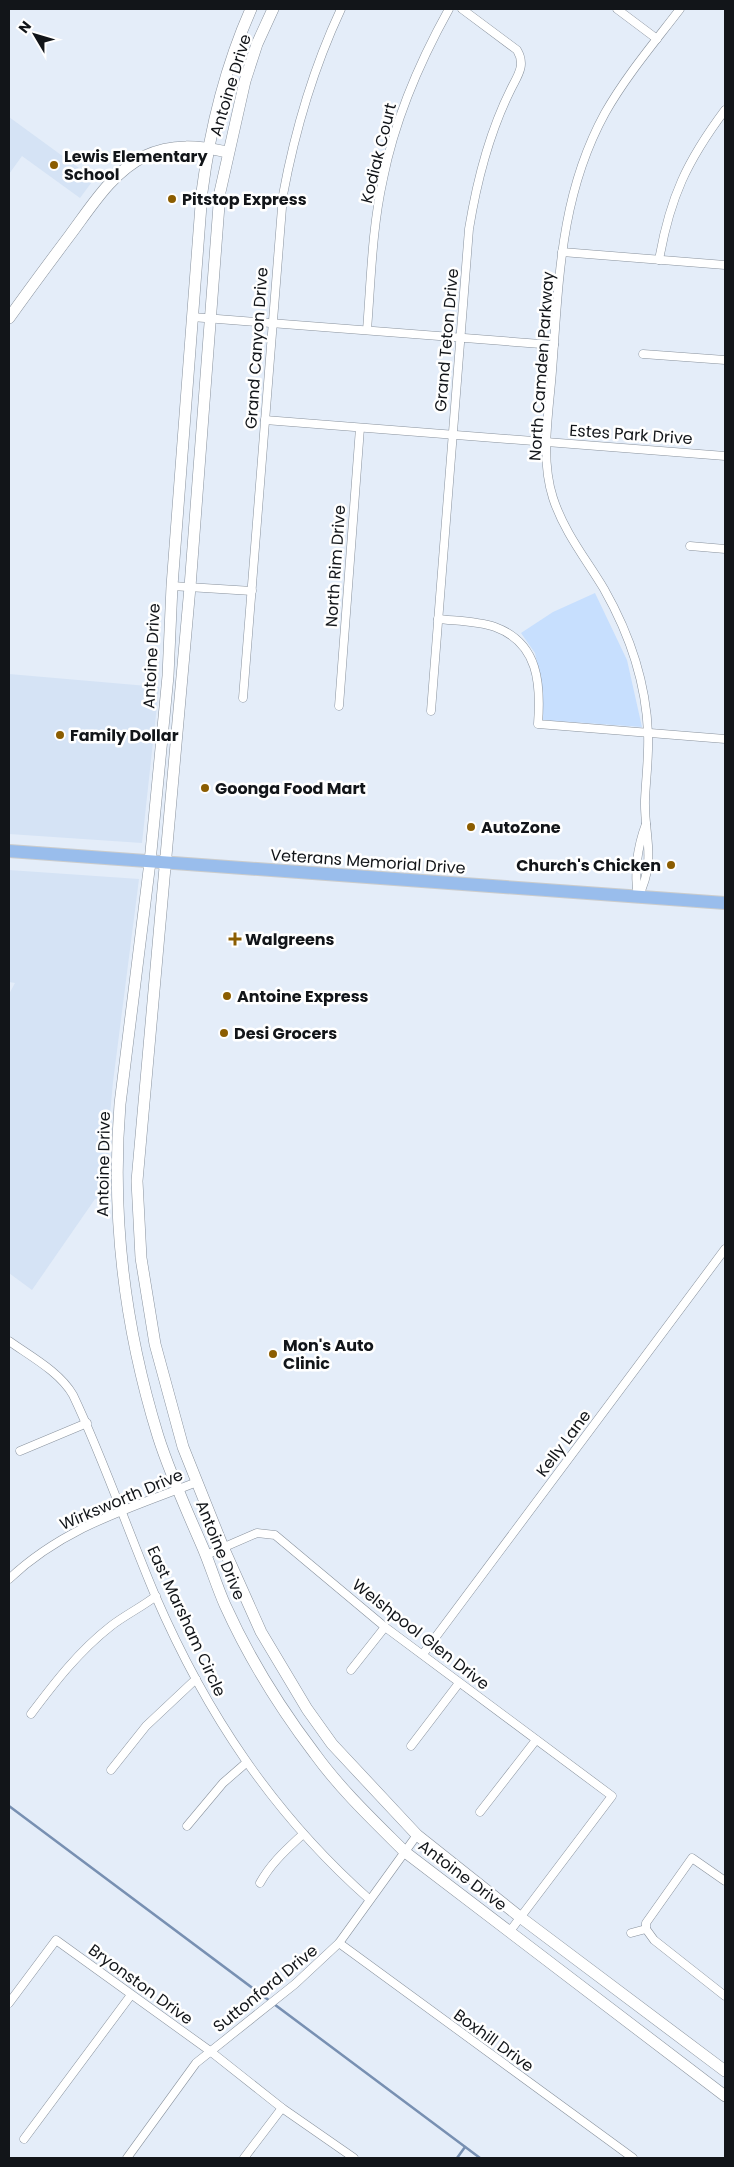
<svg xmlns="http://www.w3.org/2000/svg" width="734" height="2167" viewBox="0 0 734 2167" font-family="Poppins,sans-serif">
  <rect width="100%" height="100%" fill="#e4edf9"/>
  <g fill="#d5e3f5">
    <polygon points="9,117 94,179 80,198 22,156 9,174"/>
    <polygon points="9,674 159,687 142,843 9,834"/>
    <polygon points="9,870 139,879 113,1082 108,1137 110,1197 95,1199 32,1290 9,1273 9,994 15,983 9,982"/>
  </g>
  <polygon fill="#c7dffe" points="595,593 627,660 642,727 543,720 543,693 535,653 521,633 553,612"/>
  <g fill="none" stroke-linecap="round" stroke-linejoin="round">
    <g stroke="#7890b2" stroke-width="2.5">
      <polyline points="9,1806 480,2158"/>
      <polyline points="457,2158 465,2147"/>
    </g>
    <g stroke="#89929d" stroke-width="9">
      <g id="street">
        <polyline points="617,9 657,39"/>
        <polyline points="562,252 725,265"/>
        <path d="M659,260C670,197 687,161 725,110"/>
        <polyline points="192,317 554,345"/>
        <path d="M367,330C371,280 372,228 383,179C395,118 419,63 449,9"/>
        <polyline points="643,354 725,360"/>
        <polyline points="265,420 725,456"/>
        <polyline points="690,546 725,549"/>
        <polyline points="172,586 252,591"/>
        <path d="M438,619C457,621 478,621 495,627C539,643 541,685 538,724L725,739"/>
        <path d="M243,698L283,195C295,130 313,69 341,9"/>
        <polyline points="339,706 360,428"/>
        <path d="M431,711L469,229C477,180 489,133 511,89C518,75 526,65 517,50L462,9"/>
        <path d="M638,897C657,859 644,837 645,800C646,777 649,756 648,733C646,683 629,633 604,589C586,559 564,532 553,498C540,458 549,412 552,371C559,280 560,195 605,113C626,76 654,43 680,9"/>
        <path d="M638,897C634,872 637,848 646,824"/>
        <path d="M9,1341C30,1356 60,1372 73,1395C104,1460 127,1529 155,1595C206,1713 273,1814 369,1899"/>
        <polyline points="20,1451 87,1423"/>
        <polyline points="206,1555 257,1533 275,1535 385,1627 612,1796 510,1931"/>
        <path d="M9,1579C64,1527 128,1509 197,1482"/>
        <polyline points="423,1654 725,1249"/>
        <polyline points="351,1670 385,1627"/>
        <path d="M31,1714C55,1682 79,1651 111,1626C125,1615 142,1607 156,1596"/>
        <polyline points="411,1746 459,1683"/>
        <polyline points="111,1770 146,1726 196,1679"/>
        <polyline points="480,1812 536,1740"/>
        <polyline points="187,1826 223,1783 246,1763"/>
        <polyline points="725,1881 692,1858 646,1923 646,1929 654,1940 725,1996"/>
        <path d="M260,1883C271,1863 286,1850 302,1835"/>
        <polyline points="631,1933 646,1929"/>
        <polyline points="339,1943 633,2158"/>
        <polyline points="9,2003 56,1940 210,2051 282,2108 354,2158"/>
        <polyline points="24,2139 131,1995"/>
        <polyline points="127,2158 196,2063 295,1984 339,1943 417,1835"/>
        <polyline points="244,2158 282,2108"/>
      </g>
    </g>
    <g stroke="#89929d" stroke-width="12">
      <g id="secondary">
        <path d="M251,9C225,68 210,129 202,192L172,586L168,676L150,862L120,1104C111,1216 125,1329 158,1436C170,1474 187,1511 203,1548C211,1567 217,1587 225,1605C249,1658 280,1708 315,1754C341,1790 374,1821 405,1852L725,2096"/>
        <polyline points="273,9 257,44 245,81 220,192 190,587 137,1181 141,1258 155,1344 183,1447 223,1547 261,1632 307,1709 332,1744 417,1835 520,1917 725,2071"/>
        <path d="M9,318C29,290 49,263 70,235C91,207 112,172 145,156C172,143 199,146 227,152"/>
      </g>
    </g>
    <g stroke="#cbcccc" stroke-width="14">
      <polyline id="primary" points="9,851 725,903"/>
    </g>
    <use href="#street" stroke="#fff" stroke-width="8"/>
    <use href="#secondary" stroke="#fff" stroke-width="11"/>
    <use href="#primary" stroke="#99bdec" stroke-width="12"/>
  </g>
  <g fill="#8b5d01" stroke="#fff" stroke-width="2">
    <circle cx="54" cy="165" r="5"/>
    <circle cx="172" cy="199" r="5"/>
    <circle cx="60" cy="735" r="5"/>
    <circle cx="205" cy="788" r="5"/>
    <circle cx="471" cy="827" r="5"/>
    <circle cx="671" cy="865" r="5"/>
    <path d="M232.5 931.5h5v5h5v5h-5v5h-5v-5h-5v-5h5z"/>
    <circle cx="227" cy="996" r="5"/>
    <circle cx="224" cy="1033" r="5"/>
    <circle cx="273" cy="1354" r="5"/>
  </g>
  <g text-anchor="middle" stroke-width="5" stroke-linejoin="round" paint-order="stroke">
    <g font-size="16" fill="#121519" stroke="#fff">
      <text transform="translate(230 85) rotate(-73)" y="6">Antoine Drive</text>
      <text transform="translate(378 153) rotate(-76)" y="6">Kodiak Court</text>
      <text transform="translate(446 340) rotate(-85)" y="6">Grand Teton Drive</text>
      <text transform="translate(256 348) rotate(-86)" y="6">Grand Canyon Drive</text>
      <text transform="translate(541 366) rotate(-86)" y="6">North Camden Parkway</text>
      <text transform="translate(631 434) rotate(4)" y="6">Estes Park Drive</text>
      <text transform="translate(335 566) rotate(-86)" y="6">North Rim Drive</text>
      <text transform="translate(151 656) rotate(-87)" y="6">Antoine Drive</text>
      <text transform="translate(368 861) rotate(4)" y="6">Veterans Memorial Drive</text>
      <text transform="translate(103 1164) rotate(-89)" y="6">Antoine Drive</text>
      <text transform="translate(563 1443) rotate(-53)" y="6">Kelly Lane</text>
      <text transform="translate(121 1499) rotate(-23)" y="6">Wirksworth Drive</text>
      <text transform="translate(221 1550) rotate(68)" y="6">Antoine Drive</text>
      <text transform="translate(187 1621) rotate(65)" y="6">East Marsham Circle</text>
      <text transform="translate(421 1634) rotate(38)" y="6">Welshpool Glen Drive</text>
      <text transform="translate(463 1875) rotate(37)" y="6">Antoine Drive</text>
      <text transform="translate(141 1984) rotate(36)" y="6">Bryonston Drive</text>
      <text transform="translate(265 1988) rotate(-39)" y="6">Suttonford Drive</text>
      <text transform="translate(494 2040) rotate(36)" y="6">Boxhill Drive</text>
    </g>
    <g font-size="16" font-weight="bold" fill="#121519" stroke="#fff" text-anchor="start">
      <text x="64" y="162">Lewis Elementary<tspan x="64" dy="18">School</tspan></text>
      <text x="182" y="205">Pitstop Express</text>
      <text x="70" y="741">Family Dollar</text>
      <text x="215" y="794">Goonga Food Mart</text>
      <text x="481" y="833">AutoZone</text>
      <text x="661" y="871" text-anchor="end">Church's Chicken</text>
      <text x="245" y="945">Walgreens</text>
      <text x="237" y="1002">Antoine Express</text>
      <text x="234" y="1039">Desi Grocers</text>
      <text x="283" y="1351">Mon's Auto<tspan x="283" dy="18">Clinic</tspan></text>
    </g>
  </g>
  <rect width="734" height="2167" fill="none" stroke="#121519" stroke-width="20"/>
  <g transform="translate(35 35) rotate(308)" stroke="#ffffff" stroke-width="4" paint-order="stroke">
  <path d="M0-4L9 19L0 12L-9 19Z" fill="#121519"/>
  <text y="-8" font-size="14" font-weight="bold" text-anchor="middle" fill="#121519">N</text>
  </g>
</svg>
